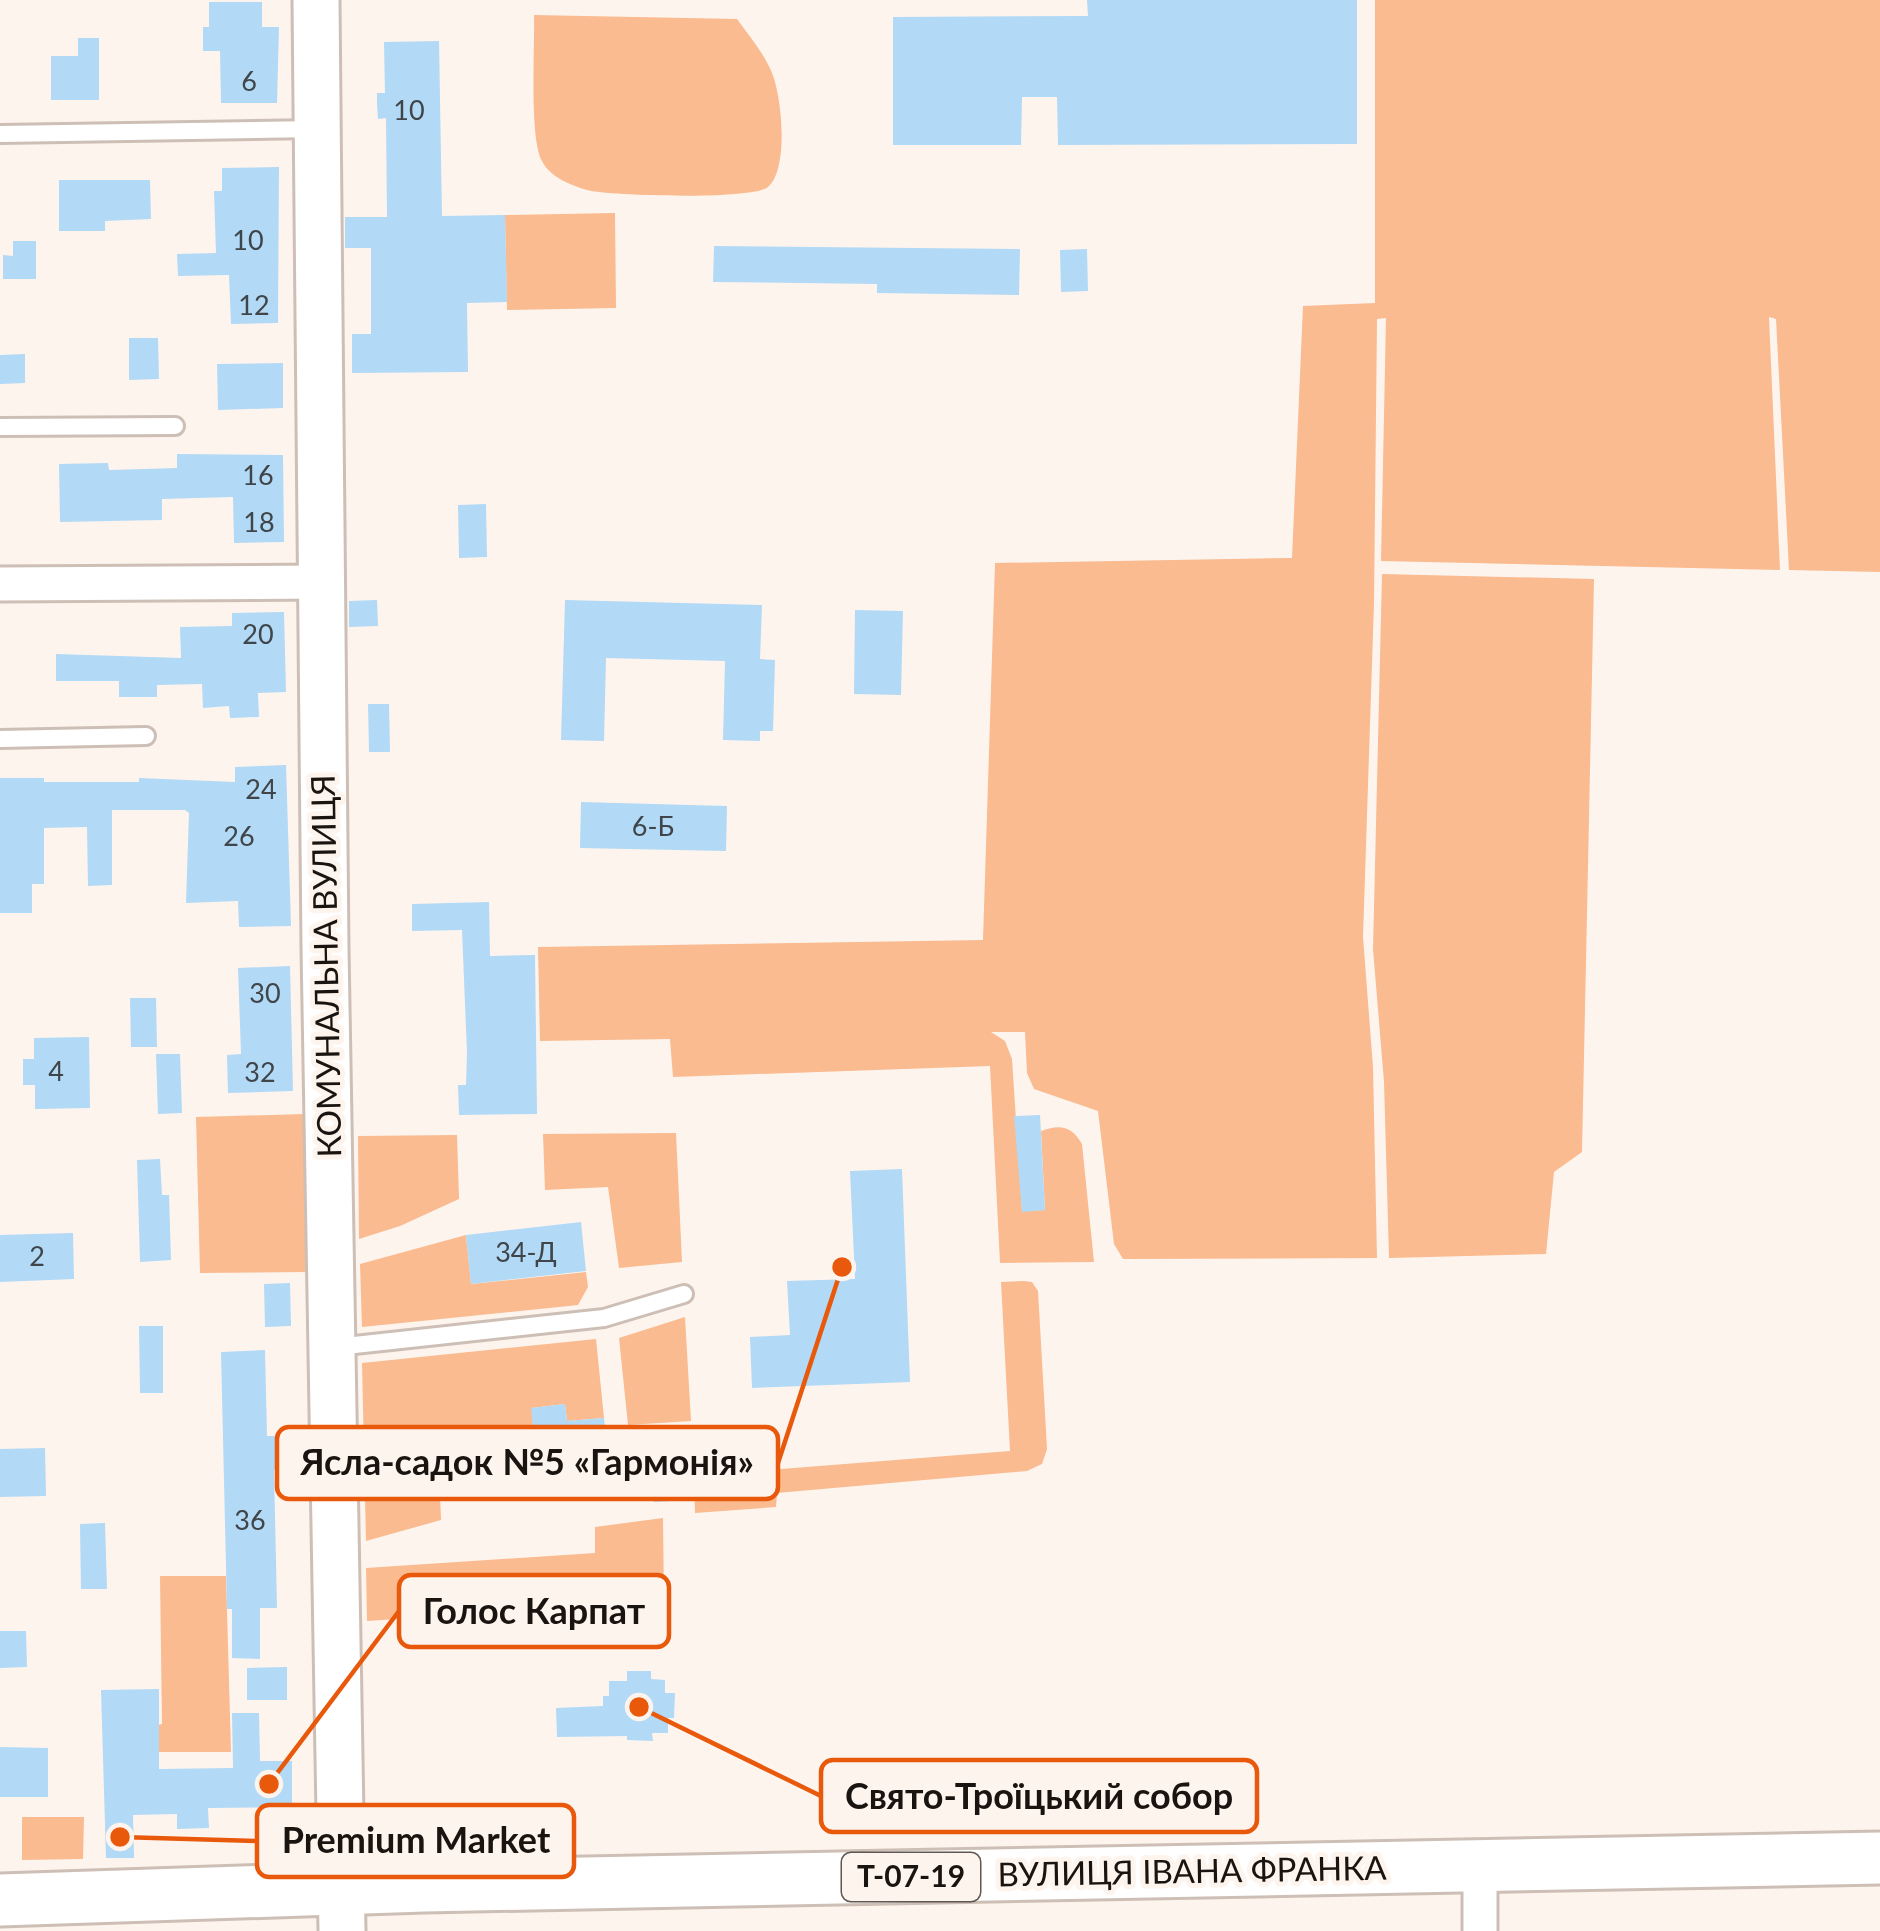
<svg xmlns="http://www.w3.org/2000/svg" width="1880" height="1931" viewBox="0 0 1880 1931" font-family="Lato,sans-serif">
  <rect width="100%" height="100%" fill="#fef4ee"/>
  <g fill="#f9bb8f">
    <path d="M1375,0H1880V572L1789,570L1776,319L1769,317L1780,570L1381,561L1386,318L1377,319L1374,603L1363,937L1373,1067L1377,1258L1123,1259L1114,1244L1098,1111L1034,1089L1027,1073L1025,1032H991L1005,1041L1012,1059L1022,1211L1045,1210L1041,1131C1060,1124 1072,1126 1082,1144L1094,1262L1000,1263L990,1066L673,1077L670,1039L540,1041L538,947L983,940L995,563L1292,558L1303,306L1375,303Z"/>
    <path d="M534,15L737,19C749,36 764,53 772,73C782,97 789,169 768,187C753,200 610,196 587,190C570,185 550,177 542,161C529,138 535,46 534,15Z"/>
    <polygon points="615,213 616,308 507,310 505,215"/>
    <polygon points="1382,574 1594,579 1582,1152 1554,1172 1546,1254 1389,1258 1384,1082 1373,949"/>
    <polygon points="305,1114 308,1272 200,1273 196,1117"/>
    <polygon points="676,1133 682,1262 619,1268 608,1187 545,1190 543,1134"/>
    <polygon points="457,1135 459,1199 400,1226 359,1239 358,1136"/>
    <polygon points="466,1235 471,1284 586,1272 588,1287 578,1305 362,1327 360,1264"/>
    <polygon points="1024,1281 1032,1282 1038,1291 1047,1449 1042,1464 1027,1471 777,1493 776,1507 695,1513 694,1476 1010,1451 1001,1282"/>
    <polygon points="685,1317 691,1421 628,1425 619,1338"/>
    <polygon points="596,1339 604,1418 567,1421 565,1404 532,1408 533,1426 484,1431 471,1490 440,1495 441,1520 366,1541 362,1363"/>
    <polygon points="663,1518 664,1601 367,1621 366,1568 595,1553 595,1527"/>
    <polygon points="160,1576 226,1576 231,1752 158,1752 158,1725 162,1724"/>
    <polygon points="22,1817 84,1817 83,1859 22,1860"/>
  </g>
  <g fill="#b2d9f5">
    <polygon points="1087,0 1357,0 1357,144 1058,145 1057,97 1022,97 1021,145 893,145 893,17 1088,16"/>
    <polygon points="209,2 262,2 262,27 279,27 277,103 221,103 220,51 203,51 203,27 209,27"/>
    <polygon points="78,38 99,38 99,100 51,100 51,56 78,56"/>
    <polygon points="439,41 442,216 505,215 507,302 467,303 468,372 352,373 352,334 371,334 371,248 345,248 345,217 387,217 386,118 378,119 377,104 377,93 385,93 384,42"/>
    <polygon points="279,167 278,323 231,324 229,275 178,276 177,254 216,253 214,191 222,191 222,168"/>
    <polygon points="59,180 150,180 151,219 105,221 105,231 59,231"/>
    <polygon points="13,241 36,241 36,279 3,279 3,255 13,256"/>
    <polygon points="714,246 1020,249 1019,295 877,293 877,284 713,282"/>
    <polygon points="1087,249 1088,291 1061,292 1060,250"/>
    <polygon points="129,338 158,338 159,379 129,380"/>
    <polygon points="25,354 25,383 0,384 0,355"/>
    <polygon points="283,363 283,408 218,410 217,364"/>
    <polygon points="177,454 283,455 284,542 234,543 233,497 162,499 162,520 60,522 59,464 108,463 109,470 177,468"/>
    <polygon points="486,504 487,557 459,558 458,505"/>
    <polygon points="377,600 378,626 349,627 349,601"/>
    <polygon points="565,600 762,605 760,659 775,660 773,731 760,731 760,741 723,740 725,661 606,658 604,741 561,740"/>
    <polygon points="855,610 903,611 901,695 854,694"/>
    <polygon points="284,612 286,692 258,693 259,717 230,718 229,706 203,708 202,684 157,685 157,697 119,697 119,681 56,681 56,654 181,658 180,627 232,626 232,613"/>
    <polygon points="368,704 389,704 390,752 369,752"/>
    <polygon points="286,765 291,926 239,927 238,901 186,903 189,813 185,810 112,810 112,885 88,886 87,827 44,828 44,884 32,884 32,913 0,913 0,778 44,778 44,782 139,782 139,778 235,782 235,767"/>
    <polygon points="581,802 727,806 726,851 580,848"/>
    <polygon points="489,902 490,956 535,955 537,1114 459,1115 458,1085 466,1085 467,1052 462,930 412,931 412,904"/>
    <polygon points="290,966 293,1091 228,1093 227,1055 241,1054 238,968"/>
    <polygon points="130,998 156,998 157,1047 131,1047"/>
    <polygon points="89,1037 90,1108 35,1109 35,1085 23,1085 23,1059 34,1059 34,1038"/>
    <polygon points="156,1054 180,1054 182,1113 158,1114"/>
    <polygon points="1040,1115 1045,1210 1022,1212 1014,1116"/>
    <polygon points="160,1159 162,1195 169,1195 171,1260 140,1262 137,1160"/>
    <polygon points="902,1169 910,1382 752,1388 750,1337 790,1335 787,1281 855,1279 850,1171"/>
    <polygon points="581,1222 586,1271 471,1284 466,1235"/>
    <polygon points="73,1233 74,1279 0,1282 0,1235"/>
    <polygon points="290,1283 291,1326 265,1327 264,1284"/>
    <polygon points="139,1326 163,1326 163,1393 140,1393"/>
    <polygon points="265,1350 267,1436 284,1436 284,1469 274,1470 277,1608 260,1608 260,1659 232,1658 232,1609 227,1609 221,1352"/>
    <polygon points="565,1404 567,1421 604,1418 610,1476 471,1490 466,1438 484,1436 483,1431 533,1426 531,1408"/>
    <polygon points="45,1448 46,1496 0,1497 0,1449"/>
    <polygon points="686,1463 687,1500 654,1502 652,1466"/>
    <polygon points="105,1523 107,1589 81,1589 80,1524"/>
    <polygon points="0,1631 26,1631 27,1667 0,1668"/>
    <polygon points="287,1667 287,1700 247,1700 247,1668"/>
    <polygon points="627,1671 651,1671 651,1679 665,1680 665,1693 675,1693 674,1718 668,1718 668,1733 652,1733 653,1741 627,1740 627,1736 557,1737 556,1708 603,1706 603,1696 609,1696 609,1681 627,1681"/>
    <polygon points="159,1689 159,1769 233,1768 232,1713 259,1713 260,1761 292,1761 292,1807 208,1808 209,1828 177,1829 177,1814 133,1815 134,1858 106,1858 101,1690"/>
    <polygon points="0,1747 48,1748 48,1797 0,1797"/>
  </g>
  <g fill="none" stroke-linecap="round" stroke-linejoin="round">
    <g stroke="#cdbfb5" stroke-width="22">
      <g id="lane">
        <polyline points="0,134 316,129"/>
        <polyline points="0,427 175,426"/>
        <polyline points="0,739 146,736"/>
        <polyline points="336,1347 604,1318 684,1294"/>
      </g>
    </g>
    <g stroke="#cdbfb5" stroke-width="39">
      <g id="street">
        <polyline points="0,584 321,582"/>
        <polyline points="1480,1866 1480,1931"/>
      </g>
    </g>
    <g stroke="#cdbfb5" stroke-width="51">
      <polyline id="secondary" points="316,0 325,948 342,1931"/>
    </g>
    <g stroke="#cdbfb5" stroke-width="57">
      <polyline id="primary" points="0,1900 424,1886 1880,1858"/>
    </g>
    <use href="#lane" stroke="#fff" stroke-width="16"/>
    <use href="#street" stroke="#fff" stroke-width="33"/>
    <use href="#secondary" stroke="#fff" stroke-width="45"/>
    <use href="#primary" stroke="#fff" stroke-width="51"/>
  </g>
  <g text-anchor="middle" stroke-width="10" stroke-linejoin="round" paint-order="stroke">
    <g font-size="27" fill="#3f4549">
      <text x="249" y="91">6</text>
      <text x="409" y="120">10</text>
      <text x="248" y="250">10</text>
      <text x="254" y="315">12</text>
      <text x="258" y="485">16</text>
      <text x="259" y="532">18</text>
      <text x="258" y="644">20</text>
      <text x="261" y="799">24</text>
      <text x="653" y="836">6-Б</text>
      <text x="239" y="846">26</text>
      <text x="265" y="1003">30</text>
      <text x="56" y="1081">4</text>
      <text x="260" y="1082">32</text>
      <text x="526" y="1262">34-Д</text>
      <text x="37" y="1266">2</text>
      <text x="250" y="1530">36</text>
    </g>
    <rect fill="#fef4ee" stroke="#5e5753" stroke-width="3" x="842" y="1853" width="138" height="48" rx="9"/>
    <g font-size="30" font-weight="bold" fill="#191410">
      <text x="911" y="1887">Т-07-19</text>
    </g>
    <g font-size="33" fill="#191410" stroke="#fef4ee">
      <text transform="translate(326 966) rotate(-91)" y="12">КОМУНАЛЬНА ВУЛИЦЯ</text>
      <text transform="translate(1192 1871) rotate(-1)" y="12">ВУЛИЦЯ ІВАНА ФРАНКА</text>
    </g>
  </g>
  <path fill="none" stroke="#e8590c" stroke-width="4.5" d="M842 1267L778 1463M269 1784L399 1611M639 1707L821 1796M120 1837L257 1841"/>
  <g fill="#e8590c" stroke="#fef4ee" stroke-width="4.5">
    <circle cx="842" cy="1267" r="12"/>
    <circle cx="269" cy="1784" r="12"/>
    <circle cx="639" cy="1707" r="12"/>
    <circle cx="120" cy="1837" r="12"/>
  </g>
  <g fill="#fef4ee" stroke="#e8590c" stroke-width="4.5">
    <rect x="277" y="1427" width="501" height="72" rx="12"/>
    <rect x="399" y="1575" width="270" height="72" rx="12"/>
    <rect x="821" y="1760" width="436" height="72" rx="12"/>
    <rect x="257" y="1805" width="317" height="72" rx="12"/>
  </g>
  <g font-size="36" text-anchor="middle" font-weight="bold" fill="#191410">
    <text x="527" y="1475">Ясла-садок №5 «Гармонія»</text>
    <text x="534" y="1624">Голос Карпат</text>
    <text x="1039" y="1809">Свято-Троїцький собор</text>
    <text x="416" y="1853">Premium Market</text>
  </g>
</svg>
